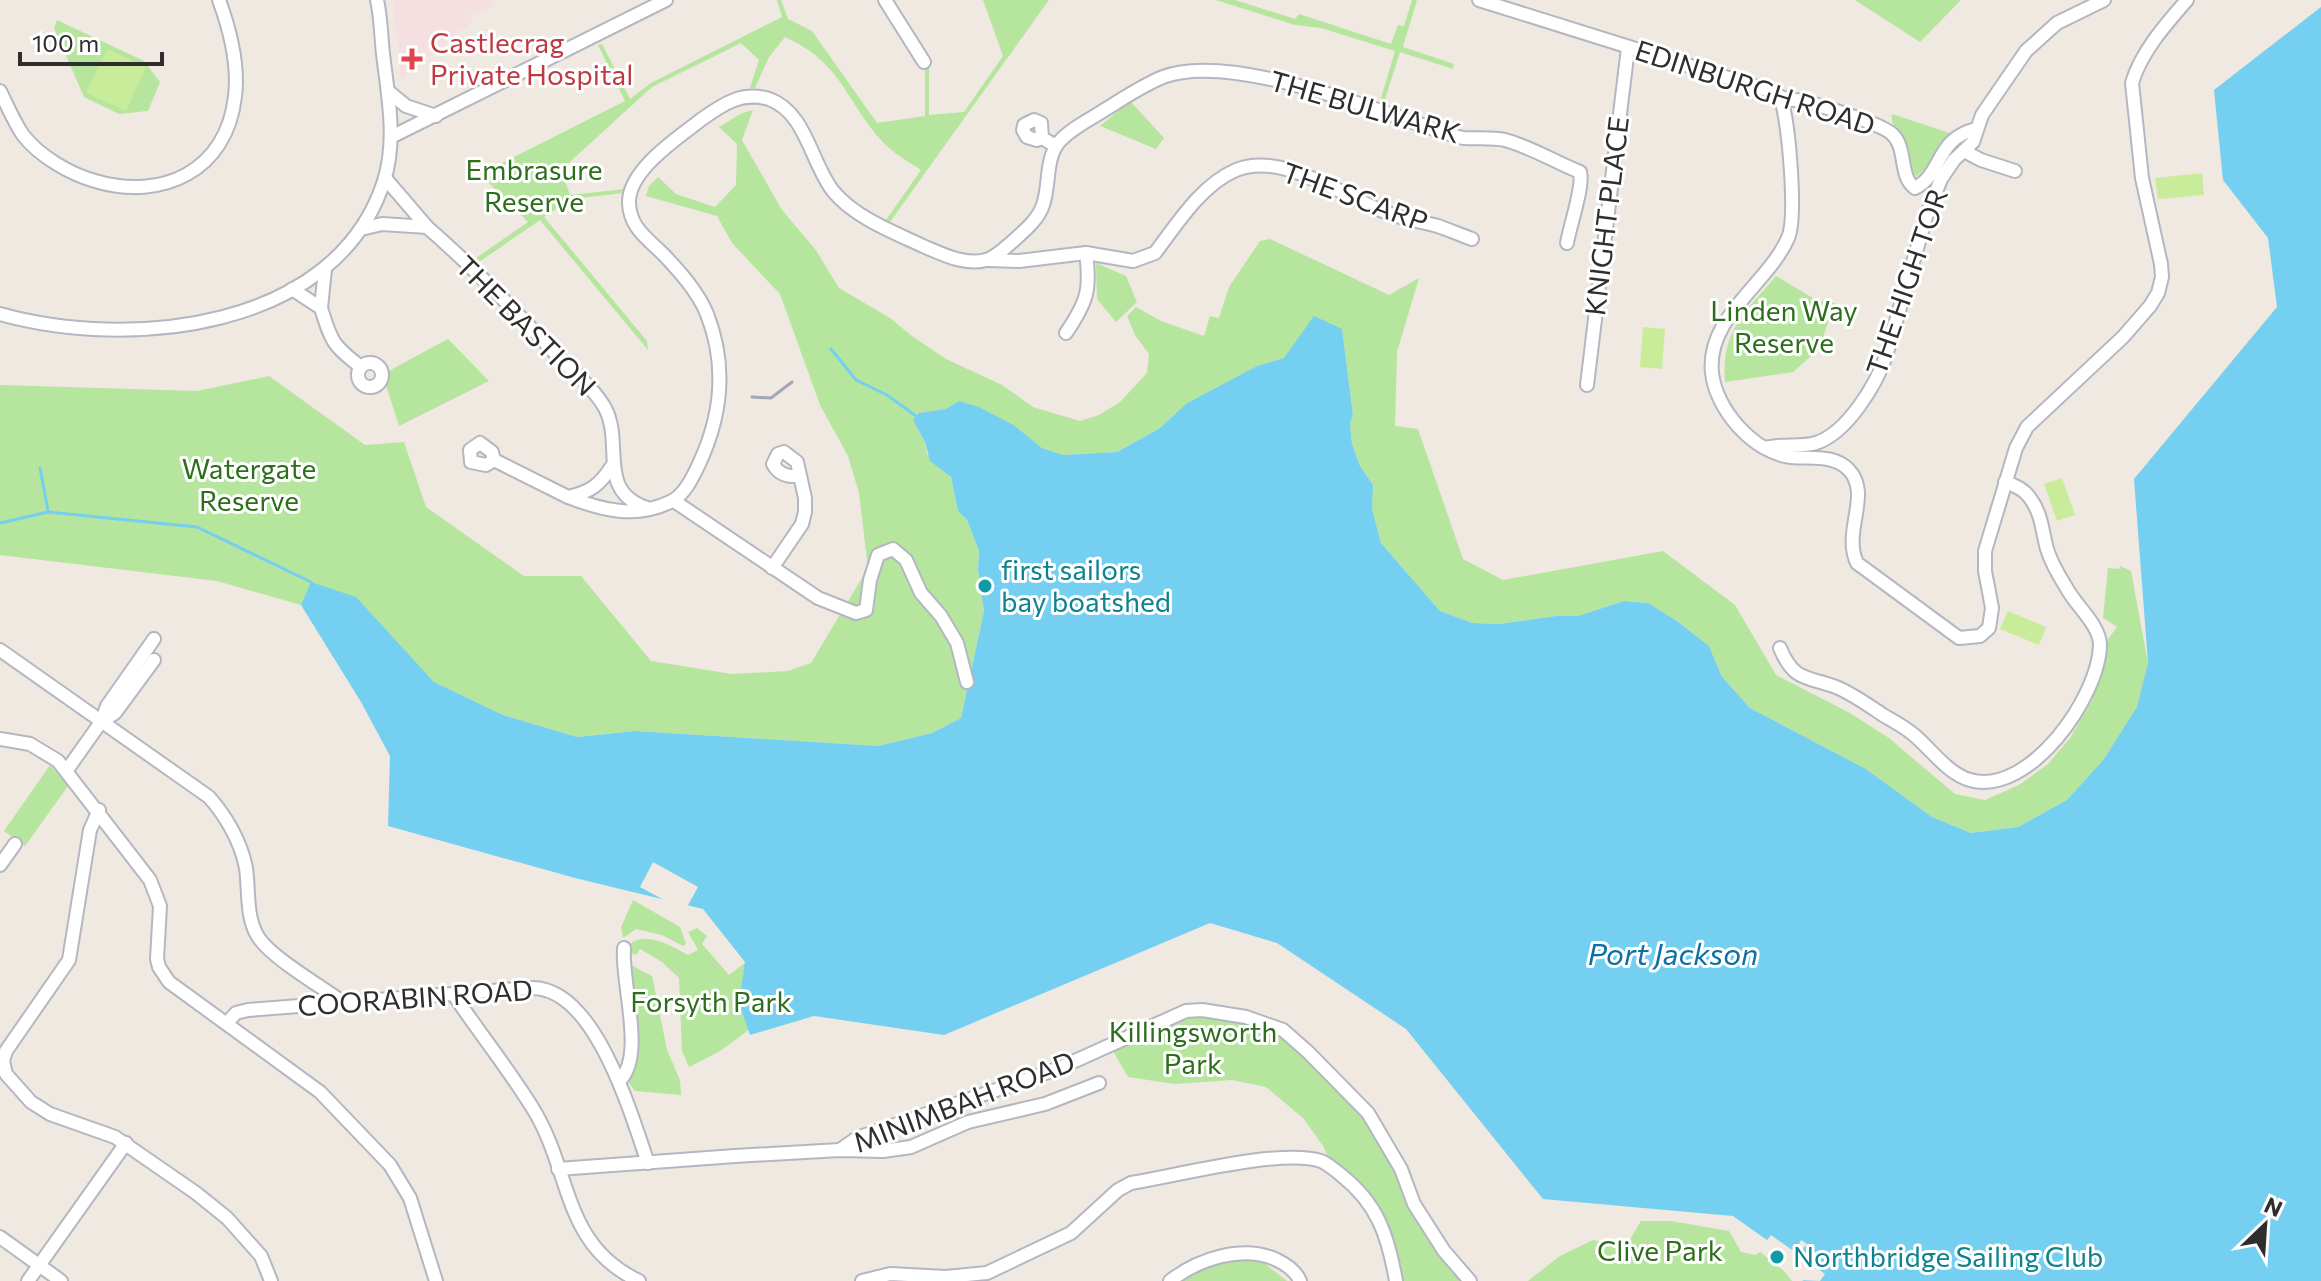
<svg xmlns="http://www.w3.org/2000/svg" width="2321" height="1281" viewBox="0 0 2321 1281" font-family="Commissioner,sans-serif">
  <rect width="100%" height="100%" fill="#efe9e1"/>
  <polygon fill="#f5dfe0" points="393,0 491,0 495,7 469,14 473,22 451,37 401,80"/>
  <g fill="#b6e59e">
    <path d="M777,0H781L788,19L812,31L877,123L925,116V62H929V115L964,112L1003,56L983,0H1049L890,222L886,220L921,170C908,161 891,152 881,140C844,98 842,63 785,37L769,57L755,88H750L759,60L741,43L652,87L561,170L570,195L625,189L624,193L571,199L544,217L647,341L648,350L540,220L479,262L476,258L528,222L480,174L625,101L598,45L602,44L630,99L651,83L782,17Z"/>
    <polygon points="1216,0 1235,0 1295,19 1299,14 1391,44 1398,25 1404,26 1412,0 1417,0 1403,47 1454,64 1453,69 1400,52 1383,106 1379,105 1395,51 1321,28 1295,25"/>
    <polygon points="1855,0 1961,0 1920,42"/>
    <polygon points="57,20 144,61 160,82 148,111 119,114 84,97 54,28"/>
    <polygon points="1130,101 1164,138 1156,149 1100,126"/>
    <polygon points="753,110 742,140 782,210 815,249 839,288 890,318 912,336 946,359 1002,385 1033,407 1080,421 1099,415 1120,402 1147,373 1149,354 1135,335 1127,316 1136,307 1161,321 1204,336 1210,316 1219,318 1229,287 1260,241 1270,239 1389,295 1419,278 1397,352 1395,426 1418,429 1463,559 1503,580 1663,551 1735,605 1776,675 1850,713 1889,738 1955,794 1985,800 2019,785 2048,764 2070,738 2092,701 2106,642 2117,627 2103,618 2108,568 2119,569 2120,566 2131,571 2148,663 2138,707 2104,759 2067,800 2018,827 1971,833 1932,817 1866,769 1750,708 1722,677 1709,646 1677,621 1648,603 1624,601 1578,616 1556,616 1498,624 1472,623 1440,611 1381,543 1372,509 1373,485 1360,466 1352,444 1350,424 1353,414 1342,329 1301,337 1284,358 1257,366 1187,403 1160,428 1117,452 1063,455 1042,448 1015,426 946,409 919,413 913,420 925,442 927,454 951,477 958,511 967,520 979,551 978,569 984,611 961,718 932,733 878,746 635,731 577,737 503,715 434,682 356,598 312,583 301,605 217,581 0,555 0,385 197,391 269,376 365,445 404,442 426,507 524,576 581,576 651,661 732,674 788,671 811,663 868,568 859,493 848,456 820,405 780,294 732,243 717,216 646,196 649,186 658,177 676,194 715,207 736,185 737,144 719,127 742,113"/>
    <polygon points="1892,114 1950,133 1925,169 1917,176 1911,172 1903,139 1892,122"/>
    <polygon points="1096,263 1126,276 1137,302 1116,322 1097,299"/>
    <path d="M1776,276L1818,301L1835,303L1819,349L1793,372L1725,382C1721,330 1745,313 1776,276Z"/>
    <polygon points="448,339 489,381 399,426 384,379 385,373"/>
    <polygon points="50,765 68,786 25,846 4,831"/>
    <polygon points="633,900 680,927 686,944 683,946 662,935 636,929 623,938 621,927"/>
    <path d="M697,928L707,936L702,944L729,975L746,962L750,1029L720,1051L689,1067L682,1051L679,978L662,962L640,949L636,955L630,953L629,945C646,930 671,946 688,955L698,950L688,932Z"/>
    <polygon points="631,965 652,976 667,1050 680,1080 681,1095 635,1091 629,1083 636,1059 636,1012 627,968"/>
    <polygon points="1186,1011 1283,1030 1386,1139 1406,1197 1469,1281 1395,1281 1380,1222 1333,1168 1323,1146 1303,1118 1266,1087 1232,1080 1175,1084 1128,1077 1113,1051 1139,1031"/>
    <polygon points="1641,1221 1671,1221 1729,1231 1741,1252 1755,1255 1760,1252 1784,1271 1792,1281 1528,1281 1560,1256 1593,1240 1626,1246"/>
    <polygon points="1238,1257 1264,1263 1287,1281 1169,1281 1190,1267"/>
  </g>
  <g fill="#c9ec9a">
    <polygon points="107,49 146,67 126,111 86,93"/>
    <polygon points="2202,173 2204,195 2158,199 2155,178"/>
    <polygon points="1643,327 1665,329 1662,369 1640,367"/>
    <polygon points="2062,478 2075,515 2057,521 2044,484"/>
    <polygon points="2008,611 2046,627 2039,645 2000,629"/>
  </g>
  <polygon fill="#75cff0" points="2321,7 2321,1281 1803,1281 1794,1259 1733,1216 1543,1199 1406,1029 1277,943 1210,923 944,1035 814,1016 750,1035 739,1003 745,962 703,909 575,878 388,826 390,756 361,702 301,605 311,582 356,597 434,682 503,715 577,737 635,731 878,746 932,733 961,718 984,611 978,569 979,551 967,520 958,511 951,477 930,461 925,442 913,420 919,413 946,409 959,401 979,407 1015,426 1042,448 1063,455 1117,452 1160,428 1187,403 1257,366 1284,358 1314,316 1342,329 1353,414 1350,424 1352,444 1360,466 1373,485 1372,509 1381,543 1440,611 1472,623 1498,624 1556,616 1578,616 1624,601 1648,603 1677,621 1709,646 1722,677 1750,708 1866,769 1932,817 1971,833 2018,827 2067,800 2104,759 2137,707 2148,663 2134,479 2277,307 2268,238 2223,180 2214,90"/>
  <g fill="#efe9e1">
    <polygon points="653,862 698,887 686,909 675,906 640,887"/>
    <polygon points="1771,1235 1795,1252 1801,1240 1807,1244 1798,1254 1825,1274 1820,1281 1798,1280 1791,1261 1765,1243"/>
  </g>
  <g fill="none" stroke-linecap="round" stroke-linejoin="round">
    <g stroke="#75cff0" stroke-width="3">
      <polyline points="831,349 856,380 887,395 916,416"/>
      <polyline points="40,468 48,511"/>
      <polyline points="0,523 48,512 197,527 311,582"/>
    </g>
    <g stroke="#b4b7c1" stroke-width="16">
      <g id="minor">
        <polyline points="885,0 924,62"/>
        <path d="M1479,0L1773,92C1788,103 1791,98 1808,102C1826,108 1877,122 1891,133C1908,147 1898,176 1915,188C1943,174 1935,139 1976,129"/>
        <path d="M0,91C7,105 14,122 23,135C39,156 70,174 95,181C162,201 227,171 235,96C239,64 230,30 219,0"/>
        <polyline points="389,92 406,106 436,116"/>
        <path d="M1781,100C1789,122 1797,218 1788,238C1768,284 1706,317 1712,373C1716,410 1754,453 1791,457C1811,459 1834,454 1849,470C1872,495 1842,531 1857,563L1959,638L1980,636L1989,628L1992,608L1985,571V551L2016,448L2027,427L2123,337L2150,306L2158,293L2162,277L2161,264L2142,178L2132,83C2141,52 2166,24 2187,0"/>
        <polyline points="391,137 666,0"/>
        <polyline points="1042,138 1041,123 1034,120 1024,125 1023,130 1027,137 1037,140 1042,138 1056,146"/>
        <polyline points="1964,151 1981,160 2015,171"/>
        <polyline points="385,178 427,227"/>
        <path d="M361,229L382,224L427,227C472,266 514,310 555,353C571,370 593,387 605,408C624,444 596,491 647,508"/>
        <path d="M988,260L1019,261L1086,253L1133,261L1155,253C1177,224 1201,185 1236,170C1282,151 1342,196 1385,212C1402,219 1420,221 1438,226C1449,230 1461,235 1472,239"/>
        <polyline points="292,289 321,308 325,269"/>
        <path d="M321,308C331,341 333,346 361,367"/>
        <path d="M0,314C128,350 336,331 384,181C397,140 388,96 383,54C381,36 381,18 377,0"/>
        <path d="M1066,333C1087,302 1091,290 1086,253"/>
        <circle cx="370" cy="375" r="12"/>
        <polyline points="1587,385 1628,48"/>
        <path d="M1766,448C1783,443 1800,448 1816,443C1847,433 1876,385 1886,356L1926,217L1941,179L1954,160L1973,142L1982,115L2026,51L2057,23L2104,0"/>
        <path d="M494,460L492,452L480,443L470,450L471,462L486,465L494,460L568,497C590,492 599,486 612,466"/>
        <path d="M568,497C602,510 635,519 670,502C684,496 693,477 699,464C722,415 727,365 707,314C698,292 680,272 664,255C647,238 630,228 629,203C628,170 678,138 702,119C723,104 742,91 769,99C806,112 811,163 833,191C854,217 893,232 923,246C942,254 965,266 986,260C995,258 1005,248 1012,242C1024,231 1038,220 1043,205C1050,185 1045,159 1059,142C1071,128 1091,119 1106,109C1124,98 1143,85 1163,77C1229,52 1373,109 1440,131C1448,133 1456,137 1464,138C1477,139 1491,137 1505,140C1531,147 1555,162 1580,172C1584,186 1570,225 1567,243"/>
        <polyline points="674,501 818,598 856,613 866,610 870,580 878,555 893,549 906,560 921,593 941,616 957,643 967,682"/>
        <path d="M772,568L802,524L805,512V498L797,462L784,452L778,454L773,464C778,474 789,478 799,475"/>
        <path d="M1780,648C1794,682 1807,676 1836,687C1853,694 1868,705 1883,715C1893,721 1905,727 1914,735C1931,749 1948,774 1970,780C2029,797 2100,696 2100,644C2099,624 2075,605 2066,587C2059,576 2051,562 2047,549C2042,531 2042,514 2030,498C2024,489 2015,485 2005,482"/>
        <path d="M0,650L209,797C226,816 241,842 246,868C249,889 246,916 257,935C269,957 323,987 345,1004"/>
        <polyline points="101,722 115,713 154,660"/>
        <polyline points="0,739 30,744 58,761 150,880 160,906 157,959 159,967 169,982 320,1092 390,1165 410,1198 436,1281"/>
        <polyline points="67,770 101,722 107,706 154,639"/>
        <polyline points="99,810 90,830 69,960 6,1051 3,1061 6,1074 31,1102 50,1114 115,1137 196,1193 227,1218 261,1256 271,1281"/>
        <polyline points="0,865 15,844"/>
        <path d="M454,995C480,1034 511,1072 535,1112C572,1175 563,1245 639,1281"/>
        <path d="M227,1023L236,1013L248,1010L530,988C595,985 631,1115 648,1163"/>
        <path d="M619,1081C646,1057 621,983 624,948"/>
        <polyline points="840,1150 857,1138 1057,1069 1186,1011 1202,1010 1246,1017 1283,1030 1308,1052 1368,1113 1401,1169 1414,1204 1444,1251 1470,1281"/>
        <polyline points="558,1169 735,1156 840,1150 883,1151 911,1147 968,1122 1045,1104 1099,1083"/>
        <polyline points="0,1237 61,1281"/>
        <polyline points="28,1281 126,1143"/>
        <path d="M862,1281L890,1274L946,1277L987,1273L1071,1233L1118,1190L1131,1183C1176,1176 1281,1148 1321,1161C1328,1164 1335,1170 1341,1175C1378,1204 1388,1236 1396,1281"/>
        <path d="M1170,1281C1198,1259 1243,1244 1277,1260C1287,1265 1296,1271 1300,1281"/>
      </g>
    </g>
    <use href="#minor" stroke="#fff" stroke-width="12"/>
    <polyline stroke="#a3a6b8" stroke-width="3" points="752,397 771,398 792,382"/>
  </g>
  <path fill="#e0444e" stroke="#fff" stroke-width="3" d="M408 47h8v8h8v8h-8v8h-8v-8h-8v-8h8z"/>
  <g fill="#0f9aa8" stroke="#fff" stroke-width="3">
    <circle cx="985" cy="586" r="8"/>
    <circle cx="1777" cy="1257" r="8"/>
  </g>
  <g text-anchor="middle" stroke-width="6" stroke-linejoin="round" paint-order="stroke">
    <g font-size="28" fill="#be3a42" stroke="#fff" text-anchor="start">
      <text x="430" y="53">Castlecrag<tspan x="430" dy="32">Private Hospital</tspan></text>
    </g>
    <g font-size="28" fill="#2e2e2e" stroke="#fff">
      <text transform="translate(1755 88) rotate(18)" y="10">EDINBURGH ROAD</text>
      <text transform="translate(1365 107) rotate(16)" y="10">THE BULWARK</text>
      <text transform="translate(1355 197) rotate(20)" y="10">THE SCARP</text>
      <text transform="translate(1607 216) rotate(-83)" y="10">KNIGHT PLACE</text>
      <text transform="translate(1907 282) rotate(-71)" y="10">THE HIGH TOR</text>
      <text transform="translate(526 326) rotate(45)" y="10">THE BASTION</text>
      <text transform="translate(415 998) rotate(-4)" y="10">COORABIN ROAD</text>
      <text transform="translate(964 1102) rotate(-21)" y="10">MINIMBAH ROAD</text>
    </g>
    <g font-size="28" fill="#2c6e1b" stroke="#fff">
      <text x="534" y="180">Embrasure<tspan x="534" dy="32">Reserve</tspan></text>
      <text x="1784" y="321">Linden Way<tspan x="1784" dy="32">Reserve</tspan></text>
      <text x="249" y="479">Watergate<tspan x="249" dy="32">Reserve</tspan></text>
      <text x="711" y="1012">Forsyth Park</text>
      <text x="1193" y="1042">Killingsworth<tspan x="1193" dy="32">Park</tspan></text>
      <text x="1660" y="1261">Clive Park</text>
    </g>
    <g font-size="28" fill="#0d838f" stroke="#fff" text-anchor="start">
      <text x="1001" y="580">first sailors<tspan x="1001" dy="32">bay boatshed</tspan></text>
      <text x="1793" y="1267">Northbridge Sailing Club</text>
    </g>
    <g font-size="30" font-style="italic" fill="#0d6fa3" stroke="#fff">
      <text x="1673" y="965">Port Jackson</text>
    </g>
  </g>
  <g transform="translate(2265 1225) rotate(25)" stroke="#ffffff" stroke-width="6" paint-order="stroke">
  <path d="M0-6L14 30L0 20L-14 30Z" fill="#2e2e2e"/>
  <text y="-12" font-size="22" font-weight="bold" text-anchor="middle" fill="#2e2e2e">N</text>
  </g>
  <path d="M20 52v12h142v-12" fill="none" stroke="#2e2e2e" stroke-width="4"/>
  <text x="32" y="52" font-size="24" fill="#2e2e2e" stroke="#ffffff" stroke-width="6" paint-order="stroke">100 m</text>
</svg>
